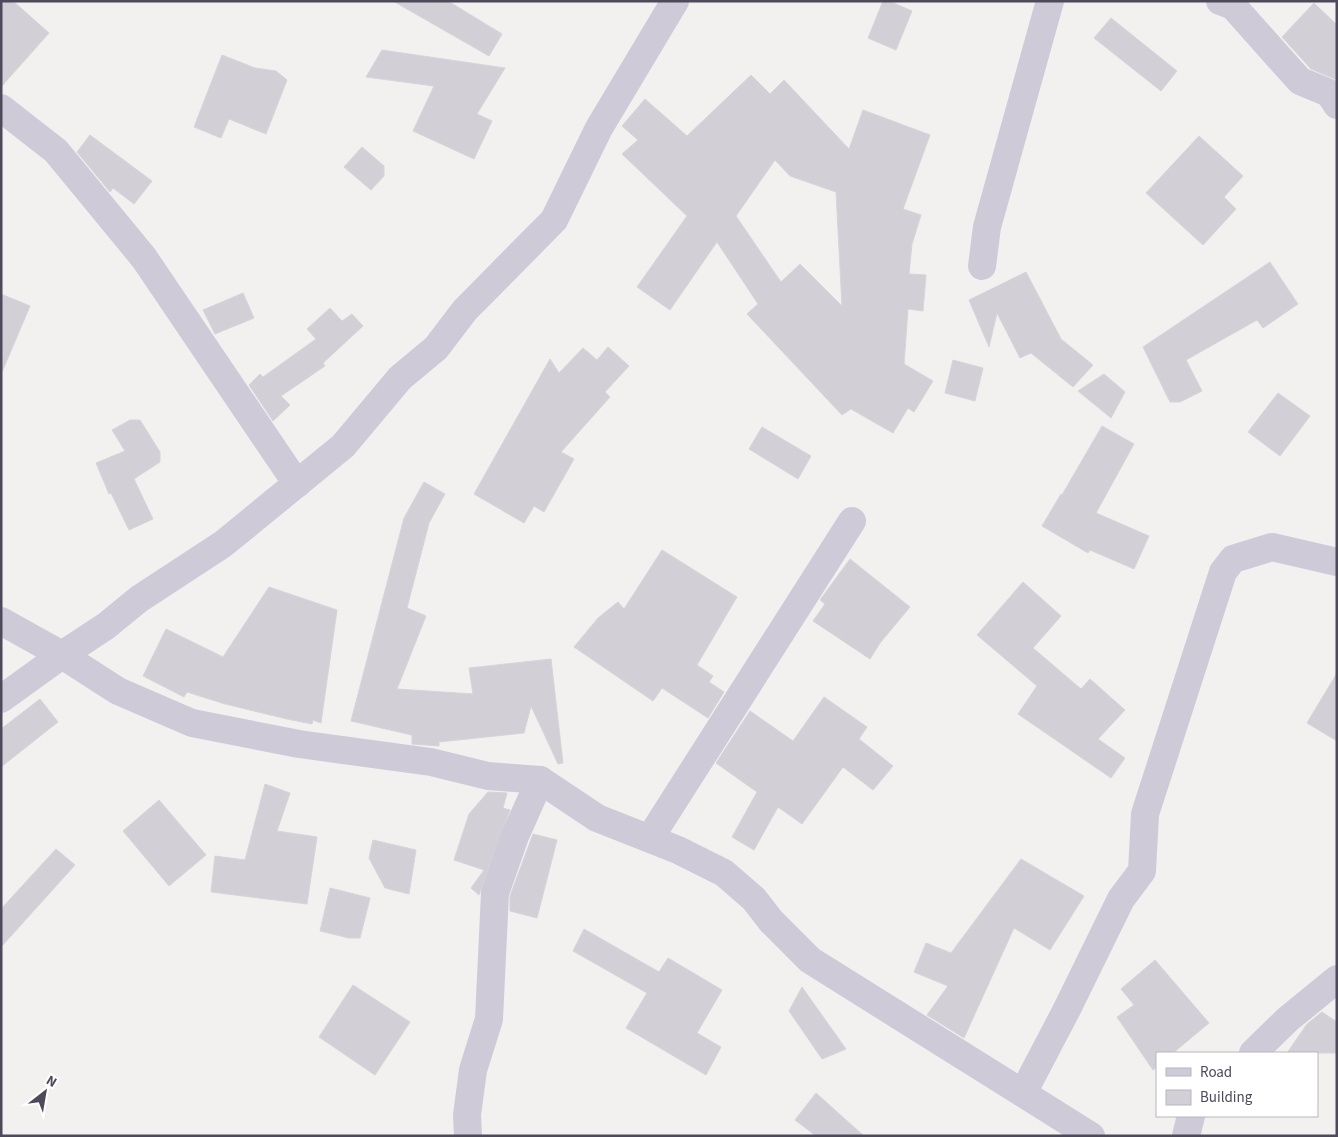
<svg xmlns="http://www.w3.org/2000/svg" width="1338" height="1137" viewBox="0 0 1338 1137" font-family="'Source Sans 3',sans-serif">
  <rect width="100%" height="100%" fill="#f2f1ef"/>
  <g fill="#d2cfd6" stroke="#d7d4da" fill-rule="evenodd">
    <polygon points="1,1 13,1 49,33 1,87"/>
    <polygon points="393,1 448,1 502,34 489,56"/>
    <polygon points="883,1 889,1 912,11 896,50 868,38"/>
    <polygon points="1314,3 1337,25 1337,80 1311,69 1282,37"/>
    <polygon points="1111,18 1177,71 1161,91 1094,38"/>
    <polygon points="382,50 505,68 477,114 492,121 474,159 413,131 434,86 366,77"/>
    <polygon points="222,55 255,68 276,71 287,80 266,134 229,119 221,138 194,127"/>
    <path d="M751,75L770,94L784,80L849,149L863,110L930,135L903,209L921,215L912,244L909,274L926,275L923,311L908,309L904,364L933,381L914,412L908,408L893,433L851,409L842,415L747,314L758,304L717,242L670,310L637,287L687,216L622,154L638,140L622,126L645,99L687,136ZM775,160L790,176L836,192L842,306L800,264L781,282L736,216Z"/>
    <polygon points="90,135 152,181 134,204 113,188 110,192 77,152"/>
    <polygon points="1199,136 1243,176 1224,197 1236,209 1203,245 1146,193"/>
    <polygon points="362,147 384,166 384,176 371,190 344,167"/>
    <polygon points="1270,262 1298,304 1263,328 1257,320 1186,360 1202,391 1180,402 1170,402 1143,347"/>
    <polygon points="1026,272 1061,339 1093,365 1073,387 1031,353 1020,358 997,313 989,347 969,300"/>
    <polygon points="243,293 254,318 215,334 203,310"/>
    <polygon points="1,294 30,306 2,372 1,372"/>
    <polygon points="330,308 342,321 352,314 363,326 323,363 325,366 281,396 290,405 273,421 249,385 260,374 263,377 316,339 307,329"/>
    <polygon points="608,347 629,366 605,392 610,397 561,452 574,459 544,512 534,506 524,523 474,494 550,359 559,373 583,348 597,360"/>
    <polygon points="953,360 983,368 975,401 945,393"/>
    <polygon points="1104,374 1125,392 1111,418 1078,391"/>
    <polygon points="1278,393 1310,416 1280,456 1248,432"/>
    <polygon points="130,420 140,420 160,452 160,462 134,479 153,519 129,530 111,493 109,494 96,463 125,451 112,430"/>
    <polygon points="1102,426 1134,444 1096,513 1149,536 1134,569 1090,550 1088,553 1042,526 1061,494 1062,495"/>
    <polygon points="762,427 811,456 798,479 749,449"/>
    <polygon points="424,482 445,494 429,523 407,608 426,616 397,689 473,694 469,668 551,659 563,763 558,764 531,706 524,733 439,742 439,746 412,744 412,735 351,721 404,518"/>
    <polygon points="662,550 737,597 697,665 713,676 709,682 724,692 708,718 662,688 653,701 574,647 598,618 618,602 624,609"/>
    <polygon points="850,559 910,607 880,643 870,659 813,621 825,604 820,600"/>
    <polygon points="1023,582 1061,616 1033,648 1081,689 1090,679 1125,710 1098,739 1125,758 1111,778 1018,714 1037,686 977,635"/>
    <polygon points="269,587 337,610 321,723 313,720 312,724 287,719 225,704 187,692 184,697 143,676 166,629 223,657"/>
    <polygon points="1337,673 1337,741 1307,723"/>
    <polygon points="824,697 867,727 859,739 893,766 873,790 843,767 802,824 778,807 754,850 732,837 757,792 716,763 750,711 793,741"/>
    <polygon points="40,699 58,722 1,767 1,729"/>
    <polygon points="265,784 290,793 277,831 317,837 307,904 211,892 215,856 245,860"/>
    <polygon points="488,792 507,793 503,808 510,810 479,895 471,888 484,870 454,860 469,814"/>
    <polygon points="159,800 206,855 169,886 123,831"/>
    <polygon points="533,834 557,840 537,918 510,911 510,896"/>
    <polygon points="373,840 416,850 409,894 385,888 369,858"/>
    <polygon points="56,849 75,865 1,947 1,909"/>
    <polygon points="1021,859 1084,896 1050,950 1014,928 964,1038 927,1015 948,986 914,972 926,943 951,953"/>
    <polygon points="330,888 370,898 360,938 349,938 320,931"/>
    <polygon points="584,929 659,972 668,958 722,990 697,1033 721,1047 706,1075 626,1028 647,993 573,951"/>
    <polygon points="1155,960 1209,1023 1173,1053 1157,1053 1157,1067 1153,1070 1117,1017 1134,1005 1121,989"/>
    <polygon points="353,985 410,1022 375,1075 319,1037"/>
    <polygon points="802,987 846,1049 822,1059 789,1011"/>
    <polygon points="1322,1012 1337,1022 1337,1053 1287,1053 1307,1024"/>
    <polygon points="816,1093 864,1136 816,1136 795,1120"/>
  </g>
  <g fill="none" stroke-linecap="round" stroke-linejoin="round">
    <g stroke="#cecad8" stroke-width="28">
      <polyline points="1220,1 1233,6 1300,81 1329,93 1337,105"/>
      <polyline points="1,108 56,151 144,258 297,484"/>
      <polyline points="982,266 987,227 1050,1"/>
      <polyline points="1,621 62,655 118,691 192,723 299,744 431,762 488,776 540,780 597,818 678,850 724,873 754,899 771,921 810,960 1091,1136"/>
      <polyline points="1,699 62,655 106,626 139,599 223,544 343,446 400,378 436,348 465,310 554,220 599,128 675,1"/>
      <polyline points="650,838 852,521"/>
      <polyline points="1253,1053 1288,1019 1337,979"/>
      <polyline points="1023,1093 1067,1009 1121,899 1142,871 1145,814 1223,572 1233,559 1272,547 1337,562"/>
      <polyline points="468,1136 467,1115 473,1070 489,1019 495,893 515,836 540,780"/>
      <polyline points="1186,1136 1191,1116"/>
    </g>
  </g>
  <rect width="1338" height="1137" fill="none" stroke="#4e495b" stroke-width="5"/>
  <rect x="1156" y="1052" width="162" height="65" fill="#ffffff" stroke="#b8b6bd"/>
  <rect x="1166" y="1068" width="25" height="8" fill="#cecad8" stroke="#b8b6bd"/>
  <text x="1200" y="1077" font-size="15" fill="#4e495b">Road</text>
  <rect x="1166" y="1090" width="25" height="15" fill="#d2cfd6" stroke="#b8b6bd"/>
  <text x="1200" y="1102" font-size="15" fill="#4e495b">Building</text>
  <g transform="translate(45 1092) rotate(31)" stroke="#ffffff" stroke-width="4" paint-order="stroke">
  <path d="M0-4L9 19L0 12L-9 19Z" fill="#4e495b"/>
  <text y="-8" font-size="14" font-weight="bold" text-anchor="middle" fill="#4e495b">N</text>
  </g>
</svg>
